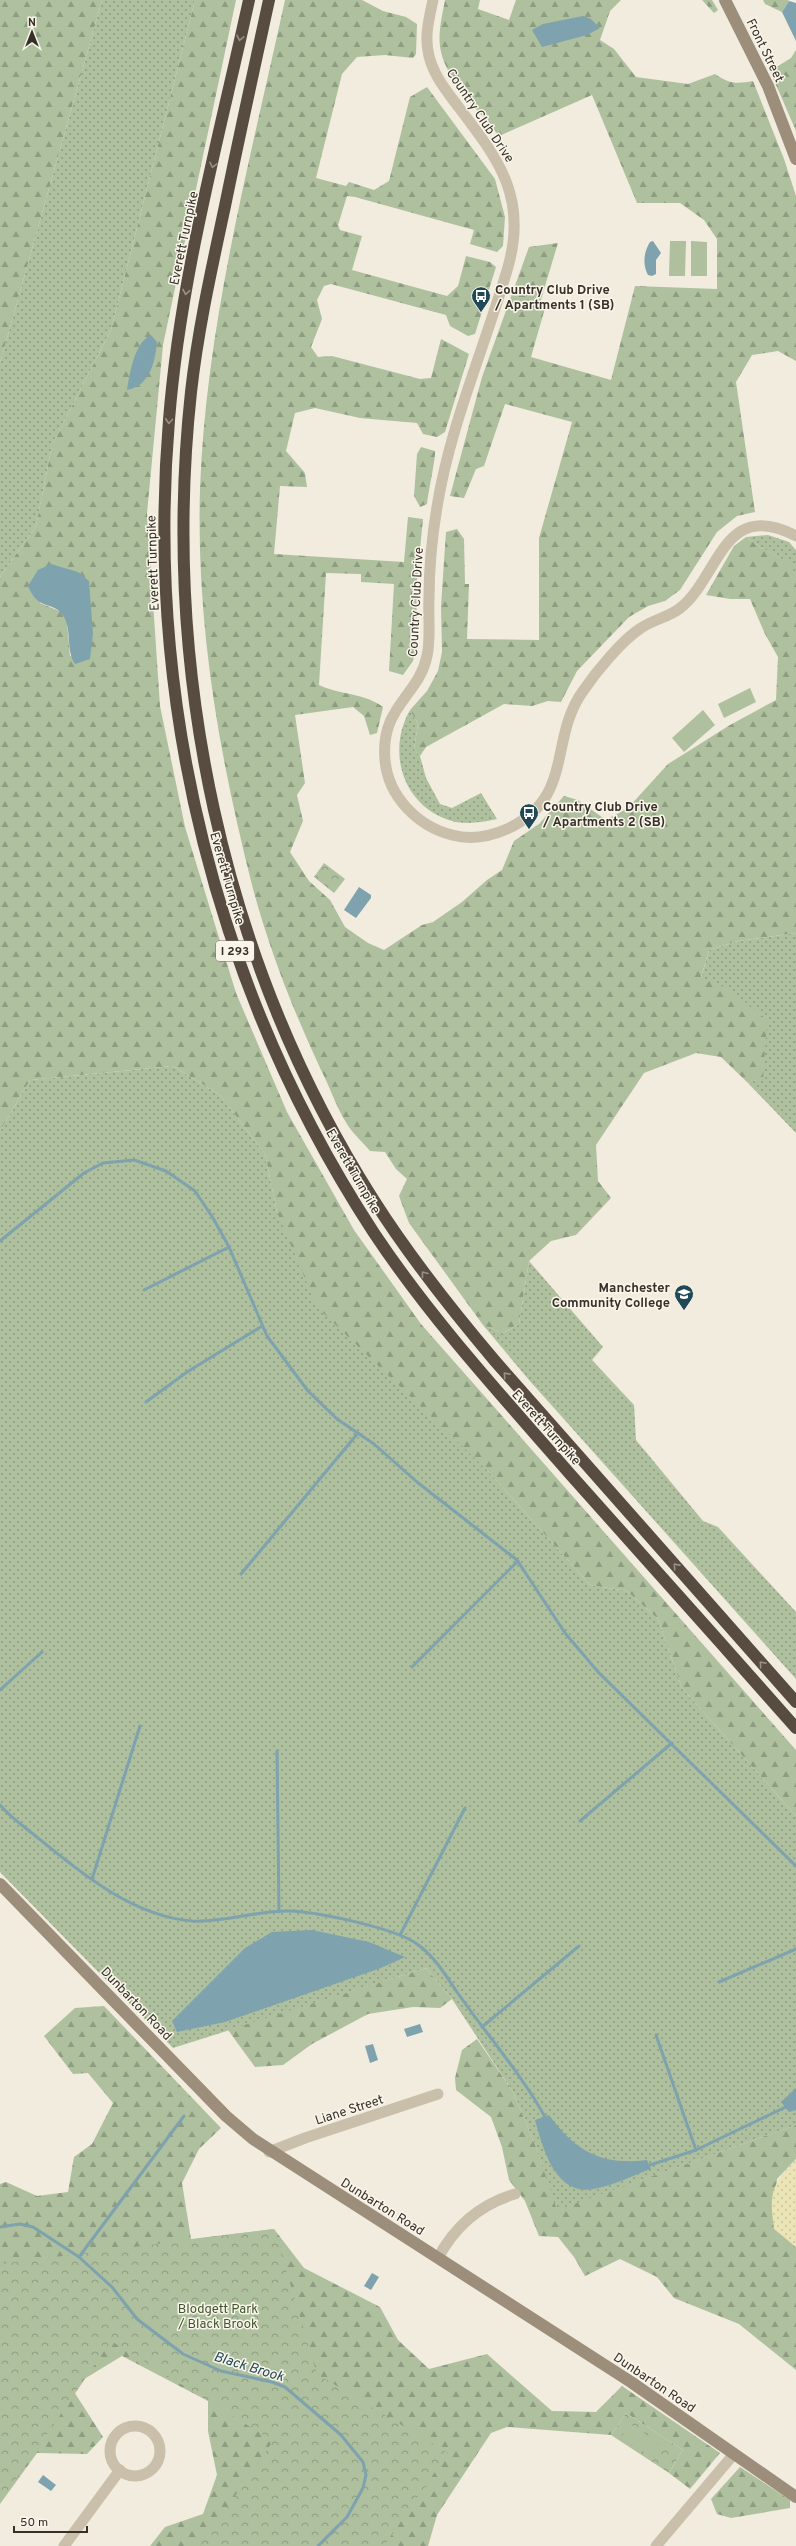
<svg xmlns="http://www.w3.org/2000/svg" width="796" height="2546" viewBox="0 0 796 2546" font-family="Overpass,sans-serif">
  <defs>
    <pattern id="grass-dots" width="8" height="8" patternUnits="userSpaceOnUse"><rect width="8" height="8" fill="#aec09e"/><path d="M2 2h.1M6 6h.1" fill="none" stroke="#8e9c81" stroke-width="1.8" stroke-linecap="round"/></pattern>
    <pattern id="forest-firs" width="22" height="20" patternUnits="userSpaceOnUse"><rect width="22" height="20" fill="#aec09e"/><path d="M5 1l3.5 6h-7zM16 11l3.5 6h-7z" fill="#8e9c81"/></pattern>
    <pattern id="sand-dots" width="8" height="8" patternUnits="userSpaceOnUse"><rect width="8" height="8" fill="#ebe4b6"/><path d="M2 2h.1M6 6h.1" fill="none" stroke="#cac49c" stroke-width="1.8" stroke-linecap="round"/></pattern>
    <pattern id="park-crowns" width="20" height="18" patternUnits="userSpaceOnUse"><rect width="20" height="18" fill="#aec09e"/><path d="M2 6a3 3 0 1 1 6 0M12 15a3 3 0 1 1 6 0" fill="none" stroke="#8e9c81"/></pattern>
  </defs>
  <rect width="100%" height="100%" fill="#f1ecde"/>
  <g fill="url(#grass-dots)">
    <polygon points="102,0 195,0 111,330 52,445 36,526 0,577 0,363"/>
    <polygon points="768,535 789,542 796,550 796,576 789,563 760,547 746,537"/>
    <path d="M410,710L418,724L414,749L420,756L426,778L440,804L452,808L481,793L497,819C483,822 466,825 452,821C403,807 386,752 410,710Z"/>
    <polygon points="796,933 796,1133 748,1083 763,1077 701,978 709,950 738,941"/>
    <polygon points="173,1066 220,1095 265,1154 277,1212 488,1471 590,1585 627,1591 658,1619 682,1688 796,1816 796,2125 556,2211 536,2147 513,2092 452,1999 426,1968 173,2048 0,1872 0,1131 30,1080"/>
    <polygon points="529,1261 603,1347 592,1360 634,1405 636,1440 703,1521 718,1527 796,1612 796,1679 529,1380 483,1325 503,1333 519,1324"/>
  </g>
  <g fill="url(#forest-firs)" fill-rule="evenodd">
    <polygon points="0,0 102,0 0,363"/>
    <path d="M195,0H236L163,345L147,513L160,706L185,827L236,993L287,1112L354,1230L421,1324L796,1750V1816L682,1688L658,1619L627,1591L590,1585L488,1471L317,1307L277,1212L265,1154L220,1095L173,1066L30,1080L0,1131V577L36,526L52,445L111,330ZM38,570L90,659L70,656L67,622L62,612L40,603Z"/>
    <path d="M285,0H362L383,11L406,17L417,24L416,54L413,58L385,55L357,57L342,74L316,178L346,186L349,182L374,190L389,181L410,97L427,87L495,179L505,217L503,246L497,252L470,244L474,230L355,197L347,196L338,225L340,230L362,236L352,270L447,296L458,286L466,256L490,262L496,267L475,334L468,336L450,326L446,315L331,284L324,286L317,300L322,319L311,347L318,357L332,356L420,379L431,378L441,339L469,354L445,432L437,437L423,434L417,423L360,418L315,408L295,413L286,451L305,473L307,487L280,486L274,554L404,562L408,517L423,519L417,579L416,648L413,661L403,675L389,671L394,584L361,582V574L326,573L319,685C340,695 365,693 383,707L377,733L370,735L364,716L353,707L295,715L305,783L297,795L303,821L290,852L309,881L330,900L345,927L368,943L384,950L422,925L433,922L462,902L487,880L502,870L514,841L539,824L564,796L578,800L606,820L628,808L668,764L730,725L776,700L778,657L765,634L750,599H730L706,595L734,546L746,537L760,547L790,563L796,576V933L738,941L709,950L701,977L732,991L767,1020L763,1078L748,1083L721,1057L696,1053L644,1073L596,1145L598,1181L611,1198L576,1235L551,1241L529,1261L519,1324L503,1333L483,1325L409,1223L399,1196L407,1179L396,1169L385,1152L370,1151C363,1142 353,1134 347,1124C336,1107 330,1087 321,1070C293,1010 269,949 252,885C219,755 196,624 200,489C206,324 250,161 285,0Z"/>
    <path d="M445,0H480L478,9L509,20L516,0H621L610,11L600,40L614,49L636,77L688,84L715,74C729,84 737,84 753,81L784,159L796,196V361L778,351L752,355L736,382L755,512L737,516L717,532L680,590L665,601L648,606L629,617L577,671L561,702L548,701L532,706L504,704L426,747L420,756L414,749L418,724L410,710L427,691L438,671L442,652L441,606L446,532L457,529L464,539L465,584H469L467,639L539,640V538L572,422L505,404L484,466L476,469L464,498L450,496L482,377L529,247L558,243L539,306L545,308L531,357L611,380L635,286L717,289V239L704,220L680,203H637L592,95L499,136C481,113 447,80 441,52C437,35 442,17 445,0Z"/>
    <polygon points="702,0 712,0 718,10 714,13"/>
    <polygon points="763,0 788,0 789,1 782,12 765,4"/>
    <polygon points="796,50 796,131 770,71 791,58"/>
    <path d="M421,447L435,451C436,457 428,493 427,504L420,507L414,496L417,454Z"/>
    <polygon points="426,1968 452,1999 440,2008 413,2007 368,2014 312,2044 283,2065 255,2067 228,2030"/>
    <polygon points="104,2006 221,2128 199,2149 182,2183 191,2239 274,2229 304,2268 380,2307 398,2340 429,2369 487,2354 552,2411 596,2412 622,2386 720,2453 690,2489 669,2473 683,2450 626,2413 611,2435 507,2427 491,2433 437,2515 428,2546 150,2546 165,2527 203,2514 217,2475 208,2431 208,2401 122,2356 71,2387 103,2437 87,2454 37,2453 0,2504 0,2184 6,2182 37,2196 68,2192 74,2157 92,2144 113,2103 88,2073 73,2074 44,2036 75,2008"/>
    <polygon points="477,2039 513,2092 536,2147 557,2210 796,2125 796,2159 777,2179 775,2229 796,2247 796,2370 739,2324 674,2298 657,2277 620,2259 585,2276 574,2257 558,2237 539,2236 525,2201 509,2180 502,2147 491,2117 456,2090 455,2078 462,2050"/>
    <polygon points="740,2467 790,2500 790,2508 731,2518 717,2514 711,2499"/>
  </g>
  <path fill="url(#sand-dots)" d="M796,2159V2247L774,2229C769,2193 771,2185 796,2159Z"/>
  <g fill="url(#park-crowns)">
    <polygon points="324,863 345,879 334,893 314,877"/>
    <polygon points="274,2229 317,2374 448,2453 384,2546 200,2546 273,2441 111,2341 0,2503 0,2264"/>
    <polygon points="626,2413 683,2450 669,2473 611,2435"/>
  </g>
  <g fill="#aec09e">
    <polygon points="670,241 686,241 685,276 669,276"/>
    <polygon points="691,241 707,242 707,276 691,276"/>
    <polygon points="750,688 756,702 724,718 718,704"/>
    <polygon points="703,710 715,725 684,752 672,738"/>
    <polygon points="630,2424 659,2443 650,2456 621,2437"/>
  </g>
  <g fill="#7ea2ae">
    <polygon points="789,1 796,3 796,41 782,12"/>
    <polygon points="583,16 591,19 600,28 587,35 542,47 532,30 543,24"/>
    <path d="M653,241L661,253L656,260V274L652,276L648,275C642,264 644,252 650,242Z"/>
    <path d="M151,335L157,342C155,362 150,386 127,390C130,373 134,343 151,335Z"/>
    <path d="M51,564L78,572L89,581L93,634L90,659L75,664C65,649 73,628 62,614C52,601 38,611 28,586L38,570Z"/>
    <polygon points="359,887 371,895 371,898 356,918 344,910"/>
    <polygon points="312,1930 369,1942 405,1957 381,1968 225,2022 177,2032 172,2021 245,1948 272,1932"/>
    <polygon points="420,2024 423,2032 407,2037 404,2029"/>
    <polygon points="373,2044 378,2060 370,2063 365,2046"/>
    <polygon points="796,2088 796,2110 789,2112 781,2102"/>
    <path d="M549,2115C575,2151 602,2166 647,2160L651,2169C633,2175 613,2186 593,2189C555,2196 543,2148 535,2120Z"/>
    <polygon points="372,2273 379,2277 371,2290 364,2286"/>
    <polygon points="43,2475 56,2485 51,2491 38,2482"/>
  </g>
  <g fill="none" stroke-linecap="round" stroke-linejoin="round">
    <g stroke="#7ea2ae" stroke-width="3">
      <polyline points="0,1241 84,1173 103,1163 134,1160 166,1171 195,1191 213,1218 229,1247 267,1336 308,1391 337,1419 374,1444 417,1482 517,1560 565,1633 599,1673 796,1866"/>
      <polyline points="144,1290 229,1247"/>
      <polyline points="146,1402 187,1372 262,1326"/>
      <polyline points="241,1574 358,1433"/>
      <polyline points="412,1667 518,1561"/>
      <polyline points="0,1690 42,1652"/>
      <polyline points="277,1751 279,1912"/>
      <path d="M0,1805C12,1819 25,1827 38,1838C82,1874 133,1916 192,1921C225,1923 257,1910 290,1911C318,1912 395,1928 417,1944C437,1958 448,1980 462,1999C488,2036 525,2079 546,2119"/>
      <polyline points="580,1821 672,1743"/>
      <polyline points="92,1879 140,1726"/>
      <polyline points="400,1935 465,1808"/>
      <polyline points="719,1982 796,1949"/>
      <polyline points="482,2027 579,1946"/>
      <polyline points="656,2035 696,2150"/>
      <polyline points="647,2166 696,2150 796,2102"/>
      <polyline points="0,2227 20,2224 33,2227 79,2257 112,2287 137,2319 183,2354 221,2371 272,2382 285,2387 341,2435 363,2462 366,2475 363,2488 347,2517 318,2546"/>
      <polyline points="79,2257 184,2116"/>
    </g>
    <g stroke="#c9bfaa" stroke-width="11">
      <path d="M433,0C429,19 424,37 429,56C434,76 446,90 457,105C498,159 528,196 508,267C485,347 450,425 437,507C432,537 429,568 429,599C428,618 431,638 427,656C419,696 380,706 385,760C388,796 417,826 452,835C471,840 489,837 507,829C575,798 548,740 583,691C596,672 622,640 641,628C653,620 668,617 679,609C720,578 722,497 796,536"/>
      <polyline points="269,2152 305,2138 438,2094"/>
      <path d="M438,2258C455,2226 481,2204 515,2194"/>
      <circle cx="135" cy="2451" r="25"/>
      <polyline points="64,2546 120,2470"/>
      <polyline points="656,2546 734,2454"/>
    </g>
    <g stroke="#9d8e7b" stroke-width="12">
      <polyline points="725,0 768,86 796,159"/>
      <polyline points="0,1884 226,2116 253,2139 631,2382 796,2497"/>
    </g>
    <g stroke="#584c41" stroke-width="12">
      <path d="M249,0C219,138 180,278 169,420C145,705 217,993 374,1233C432,1320 502,1396 570,1474C646,1559 721,1643 796,1728"/>
      <path d="M269,0C254,69 239,137 225,206C212,267 198,329 191,392C161,670 222,961 373,1199C409,1256 451,1309 495,1361L796,1702"/>
    </g>
  </g>
  <defs><path id="oneway-chevron" d="M-2-3.5L2.5 0L-2 3.5" fill="none" stroke-width="1.6" stroke-linecap="round" stroke-linejoin="round"/></defs>
  <g stroke="#989085">
    <use href="#oneway-chevron" transform="translate(240 38) rotate(102)"/>
    <use href="#oneway-chevron" transform="translate(213 165) rotate(102)"/>
    <use href="#oneway-chevron" transform="translate(186 292) rotate(101)"/>
    <use href="#oneway-chevron" transform="translate(169 421) rotate(94)"/>
    <use href="#oneway-chevron" transform="translate(424 1274) rotate(-127)"/>
    <use href="#oneway-chevron" transform="translate(506 1375) rotate(-132)"/>
    <use href="#oneway-chevron" transform="translate(676 1566) rotate(-132)"/>
    <use href="#oneway-chevron" transform="translate(762 1664) rotate(-132)"/>
  </g>
  <defs>
    <g id="bus-pin" transform="scale(1)"><path d="M0 17L-7.5 6A9.5 9.5 0 1 1 7.5 6Z" fill="#204857" stroke="#f9f5ea"/><path d="M-5-6H5V4H4V6H2V4H-2V6H-4V4H-5ZM-3.5-4V0h7V-4ZM-3.5 1.2v1.5H-2V1.2ZM2 1.2v1.5H3.5V1.2Z" fill="#fff"/></g>
    <g id="university-pin" transform="scale(1)"><path d="M0 17L-7.5 6A9.5 9.5 0 1 1 7.5 6Z" fill="#204857" stroke="#f9f5ea"/><path d="M0-5L7-2L0 1L-7-2ZM-4 1L0 2.5L4 1V4Q0 6-4 4Z" fill="#fff"/></g>
  </defs>
  <g fill-rule="evenodd">
    <use href="#bus-pin" x="481" y="296"/>
    <use href="#bus-pin" x="529" y="813"/>
    <use href="#university-pin" x="684" y="1294"/>
  </g>
  <g text-anchor="middle" stroke-width="3" stroke-linejoin="round" paint-order="stroke">
    <rect fill="#f9f5ea" stroke="#716b63" stroke-width="1" x="216" y="941" width="38" height="20" rx="3"/>
    <g font-size="12" font-weight="bold" fill="#373029">
      <text x="235" y="955">I 293</text>
    </g>
    <g font-size="13" fill="#373029" stroke="#f9f5ea">
      <text transform="translate(766 50) rotate(64)" y="5">Front Street</text>
      <text transform="translate(481 115) rotate(56)" y="5">Country Club Drive</text>
      <text transform="translate(183 238) rotate(-78)" y="5">Everett Turnpike</text>
      <text transform="translate(152 563) rotate(-92)" y="5">Everett Turnpike</text>
      <text transform="translate(415 602) rotate(-87)" y="5">Country Club Drive</text>
      <text transform="translate(228 878) rotate(74)" y="5">Everett Turnpike</text>
      <text transform="translate(354 1171) rotate(60)" y="5">Everett Turnpike</text>
      <text transform="translate(547 1427) rotate(48)" y="5">Everett Turnpike</text>
      <text transform="translate(137 2003) rotate(46)" y="5">Dunbarton Road</text>
      <text transform="translate(349 2109) rotate(-18)" y="5">Liane Street</text>
      <text transform="translate(383 2206) rotate(32)" y="5">Dunbarton Road</text>
      <text transform="translate(655 2382) rotate(34)" y="5">Dunbarton Road</text>
    </g>
    <g font-size="13" font-weight="bold" fill="#373029" stroke="#f9f5ea" text-anchor="start">
      <text x="495" y="294">Country Club Drive<tspan x="495" dy="15">/ Apartments 1 (SB)</tspan></text>
      <text x="543" y="811">Country Club Drive<tspan x="543" dy="15">/ Apartments 2 (SB)</tspan></text>
      <text x="670" y="1292" text-anchor="end">Manchester<tspan x="670" dy="15">Community College</tspan></text>
    </g>
    <g font-size="13" fill="#3e542e" stroke="#f9f5ea">
      <text x="218" y="2313">Blodgett Park<tspan x="218" dy="15">/ Black Brook</tspan></text>
    </g>
    <g font-size="14" font-style="italic" fill="#204857" stroke="#f9f5ea">
      <text transform="translate(249 2366) rotate(17)" y="5">Black Brook</text>
    </g>
  </g>
  <g transform="translate(32 32)" stroke="#f9f5ea" stroke-width="3" paint-order="stroke">
  <path d="M0-3L7 15L0 10L-7 15Z" fill="#373029"/>
  <text y="-6" font-size="11" font-weight="bold" text-anchor="middle" fill="#373029">N</text>
  </g>
  <path d="M14 2526v6h73v-6" fill="none" stroke="#373029" stroke-width="2"/>
  <text x="20" y="2526" font-size="12" fill="#373029" stroke="#f9f5ea" stroke-width="3" paint-order="stroke">50 m</text>
</svg>
